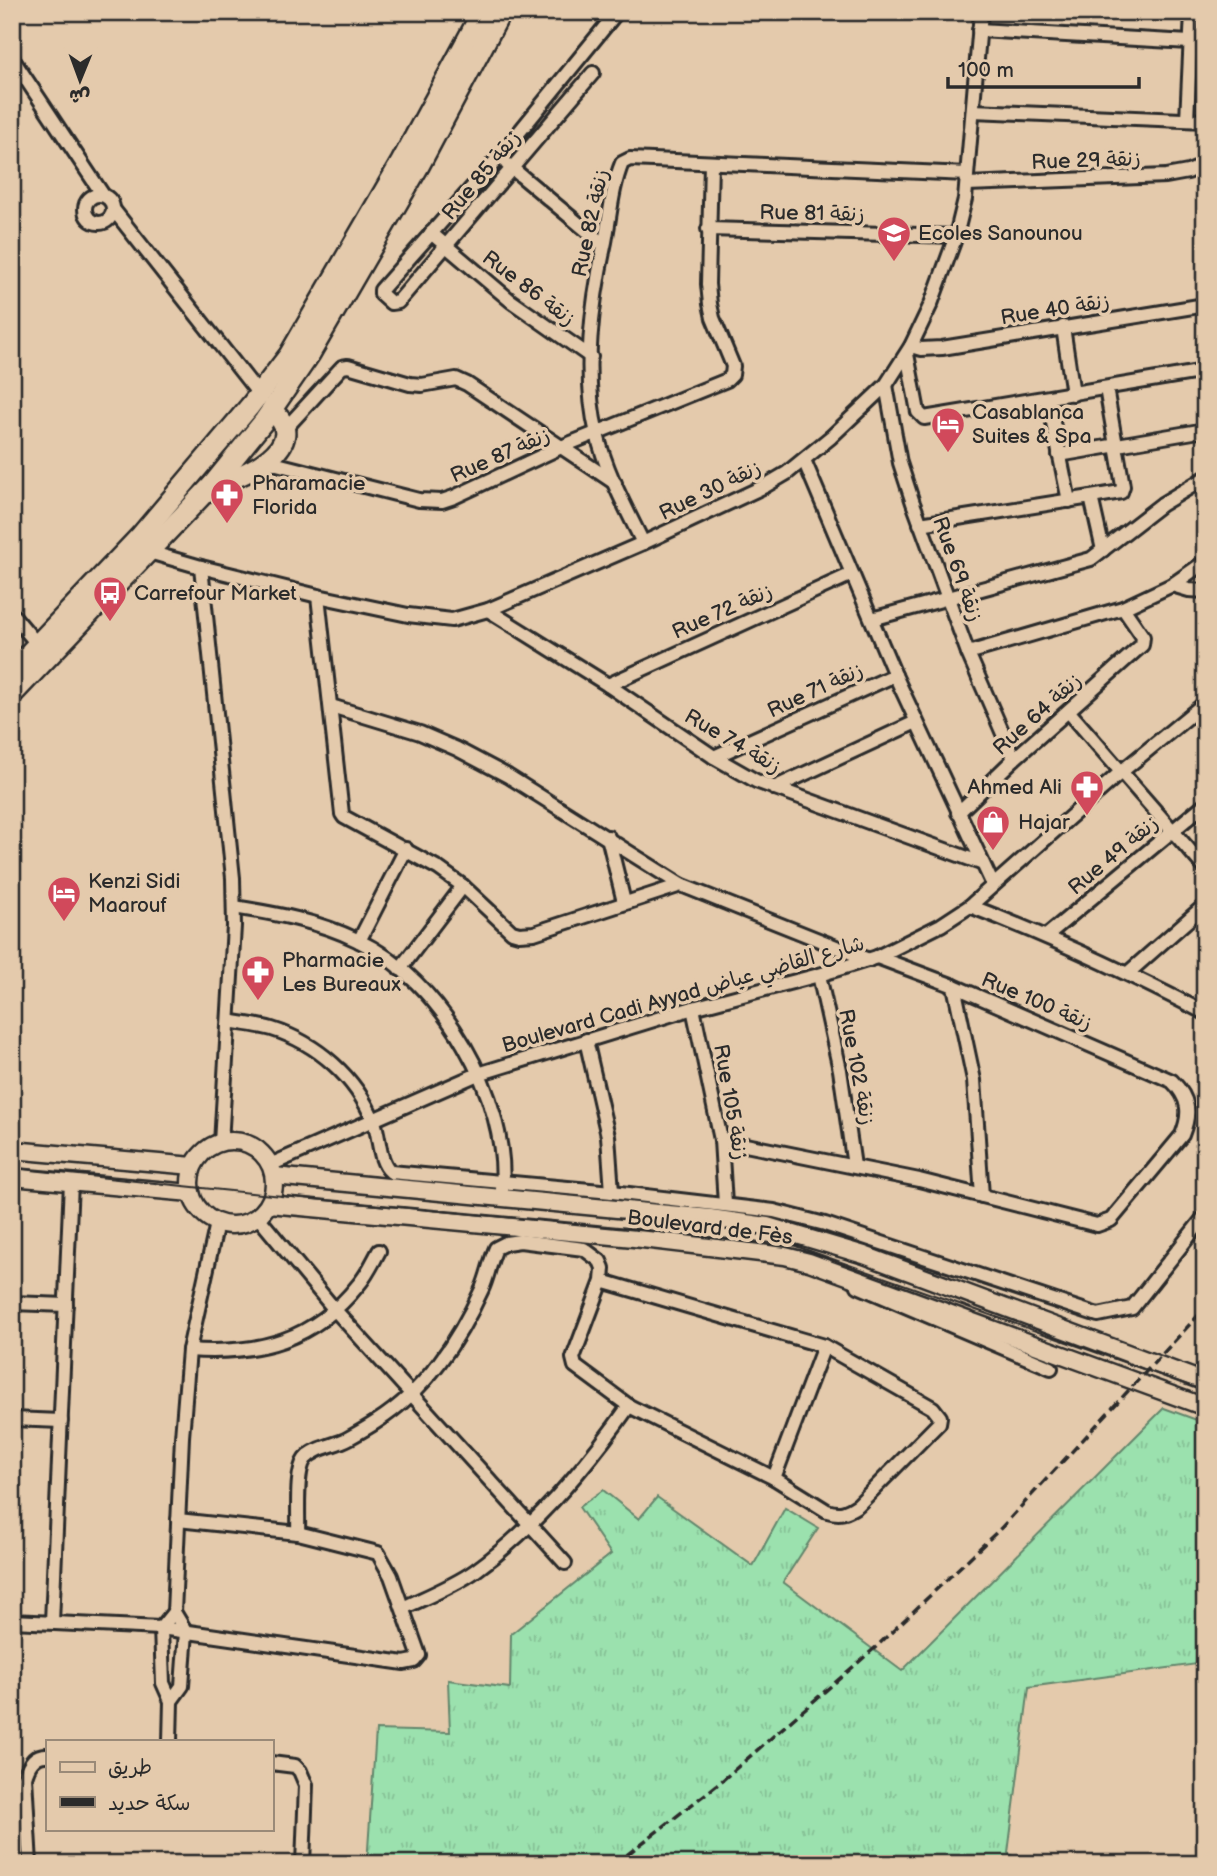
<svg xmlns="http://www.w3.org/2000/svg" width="1217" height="1876" viewBox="0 0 1217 1876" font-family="'Balsamiq Sans','Playpen Sans Arabic',sans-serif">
  <defs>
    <pattern id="grass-tufts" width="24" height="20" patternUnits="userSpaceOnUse" patternTransform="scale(1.75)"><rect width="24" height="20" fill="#9be1ae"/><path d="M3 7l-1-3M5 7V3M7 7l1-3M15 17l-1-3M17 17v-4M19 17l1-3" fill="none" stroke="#86c196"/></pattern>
  </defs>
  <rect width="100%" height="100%" fill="#e4caac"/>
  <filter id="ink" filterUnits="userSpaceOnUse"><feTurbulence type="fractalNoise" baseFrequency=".0143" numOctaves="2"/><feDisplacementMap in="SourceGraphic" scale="14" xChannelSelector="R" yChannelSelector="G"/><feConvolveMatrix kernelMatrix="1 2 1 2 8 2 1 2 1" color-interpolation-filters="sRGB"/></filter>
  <g filter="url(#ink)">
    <polygon fill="url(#grass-tufts)" stroke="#63866c" stroke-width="2" points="1164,1408 1205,1423 1205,1663 1029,1687 1008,1853 1024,1864 367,1864 376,1730 450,1732 448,1680 510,1688 511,1634 611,1554 579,1507 603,1490 639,1519 657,1497 753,1566 785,1508 818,1528 783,1582 902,1671"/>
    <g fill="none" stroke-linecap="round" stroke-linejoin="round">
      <g stroke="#2b2b2b" stroke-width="18">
        <g id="minor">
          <polyline points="979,30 1190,42"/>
          <polyline points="12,58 103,195"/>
          <polyline points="593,73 398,302 391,303 381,294 381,290 499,157 617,12"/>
          <polyline points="973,111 1205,121"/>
          <polyline points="1187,120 1192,12"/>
          <polyline points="507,164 604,245"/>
          <polyline points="967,184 1166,176 1188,172 1205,165"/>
          <circle cx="99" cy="209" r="14"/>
          <polyline points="113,209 262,398"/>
          <polyline points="708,229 956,236"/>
          <polyline points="431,233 511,301 591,357"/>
          <polyline points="1063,327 1073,394"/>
          <polyline points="911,346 921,349 942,348 1205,305"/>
          <polyline points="907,354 918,412 924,418 1205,371"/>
          <polyline points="886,385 900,463 913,503 968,653 1014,759"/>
          <polyline points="1048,398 1069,501"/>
          <polyline points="286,428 342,367 348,366 410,384 422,385 456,379 467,384 615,483"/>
          <polyline points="1059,455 1205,430"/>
          <polyline points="804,460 895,675 993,885"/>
          <polyline points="265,461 419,500 442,501 454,497 561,447 727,380 732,375 733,366 713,318 710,304 708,284 711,163"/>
          <polyline points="1091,497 1121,492 1123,486 1106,388"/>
          <polyline points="920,524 1091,497 1103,550"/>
          <path d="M643,543C626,508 606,472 597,434C582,373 592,302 605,242C610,216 612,187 622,163L630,159L967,174"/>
          <polyline points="149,552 201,567 318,596 408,615 452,620 488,610 643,543 765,486 787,473 831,437 886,385 911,346 931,304 956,236 965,199 981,12"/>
          <polyline points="201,567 233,878 234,926 221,1143"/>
          <polyline points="1172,585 1189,590 1205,591"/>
          <polyline points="318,596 342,814 344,817 438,868 463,886 512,932 519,934 534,933 681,885"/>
          <polyline points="488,610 608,685 714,757 756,781 981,863"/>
          <polyline points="12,614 38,645"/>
          <polyline points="872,619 1091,559 1162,504 1205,478"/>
          <polyline points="968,653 1123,608 1172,585 1205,562"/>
          <polyline points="608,685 852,574"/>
          <polyline points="331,706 420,733 457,749 508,776 681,885 869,960"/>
          <polyline points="1069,712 1205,868"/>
          <polyline points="714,757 895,675"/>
          <polyline points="774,788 916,722"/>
          <polyline points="958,813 1014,759 1142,645 1143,637 1123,608"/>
          <polyline points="608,837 624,902"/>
          <path d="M970,906C1051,937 1128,973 1205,1013"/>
          <path d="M234,907C277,914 318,921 357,940C441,979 510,1098 502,1190"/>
          <polyline points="1046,936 1205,804"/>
          <polyline points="359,941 406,849"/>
          <polyline points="400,969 463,886"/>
          <polyline points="1128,973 1205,905"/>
          <polyline points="819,975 840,1070 854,1166"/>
          <polyline points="954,986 974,1080 982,1196"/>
          <polyline points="693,1008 721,1140 725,1204"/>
          <path d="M229,1021C243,1024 259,1025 272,1029C317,1043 356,1077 374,1122C380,1137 378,1161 391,1172L612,1192L774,1211L825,1224L1098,1315L1132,1308L1205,1216"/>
          <polyline points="586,1040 608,1136 612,1192"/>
          <path d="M721,1140L919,1180L1097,1225L1111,1220L1182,1135C1191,1113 1189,1098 1172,1081L954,986L877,957"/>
          <polyline points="270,1165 478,1074 693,1008 819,975 877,957 941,925 970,906 1121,772 1205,703"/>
          <polyline points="258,1217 335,1310 565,1563"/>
          <polyline points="858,1286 1051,1368"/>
          <polyline points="12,1303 66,1305"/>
          <path d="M189,1350C258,1355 314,1341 359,1284C367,1275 373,1262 379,1251"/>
          <polyline points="12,1419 61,1421"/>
          <polyline points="774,1478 824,1346"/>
          <path d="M298,1533C299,1516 295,1472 305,1459C315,1447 335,1446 349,1438C358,1433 367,1428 376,1422C426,1390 458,1342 482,1289C488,1276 490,1261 496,1248L506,1243L520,1241L584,1249L600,1261L603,1268L602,1281L573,1358L575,1366L629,1406L774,1478L827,1511C840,1515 846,1513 858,1505L939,1423L940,1417L933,1408L824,1346L602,1281"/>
          <path d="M403,1608C426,1597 454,1586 475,1571C536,1527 586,1467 629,1406"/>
          <polyline points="12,1621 161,1628 404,1663 414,1661 419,1655 391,1576 378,1553 298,1533 178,1520"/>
          <polyline points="52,1622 71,1182"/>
          <polyline points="171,1701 182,1686 186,1632 174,1612 182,1437 189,1350 217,1223"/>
          <polyline points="170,1741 171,1701 163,1683 161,1628 174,1612"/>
          <polyline points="271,1763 295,1766 300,1771 306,1785 303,1864"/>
          <path d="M30,1864L25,1777C28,1766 34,1754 47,1755"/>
        </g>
      </g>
      <g stroke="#2b2b2b" stroke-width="21">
        <g id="tertiary">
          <circle cx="232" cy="1183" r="42"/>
          <polyline points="12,1150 193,1166"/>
          <polyline points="274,1176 710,1218 767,1226 864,1255 1205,1382"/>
          <polyline points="12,1177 191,1193"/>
          <polyline points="269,1204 634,1238 785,1256 809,1262 1205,1407"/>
        </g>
      </g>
      <g stroke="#2b2b2b" stroke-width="24">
        <g id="secondary">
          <path d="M213,484C243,479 315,444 271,410"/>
          <polyline points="12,671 141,535 250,406 289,355 401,162 482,12"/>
          <polyline points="12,695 213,484 264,421 310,354 419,166 501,12"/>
        </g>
      </g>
      <use href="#minor" stroke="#e4caac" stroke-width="12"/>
      <use href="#tertiary" stroke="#e4caac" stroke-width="16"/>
      <use href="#secondary" stroke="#e4caac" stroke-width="19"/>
      <polyline stroke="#2b2b2b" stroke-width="2" points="12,1168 231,1191 793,1245 1205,1391"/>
      <polyline stroke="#2b2b2b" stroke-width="3.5" stroke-dasharray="10 5" stroke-linecap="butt" points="615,1864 717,1785 876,1647 1002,1527 1205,1308"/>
    </g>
  </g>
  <defs>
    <g id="school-pin" transform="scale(1.75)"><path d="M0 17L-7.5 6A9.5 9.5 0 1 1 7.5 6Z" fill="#d1495b" stroke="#e4caac"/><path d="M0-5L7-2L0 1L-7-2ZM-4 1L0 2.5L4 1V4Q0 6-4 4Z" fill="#fff"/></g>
    <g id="hotel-pin" transform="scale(1.75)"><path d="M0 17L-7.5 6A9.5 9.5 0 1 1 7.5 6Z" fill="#d1495b" stroke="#e4caac"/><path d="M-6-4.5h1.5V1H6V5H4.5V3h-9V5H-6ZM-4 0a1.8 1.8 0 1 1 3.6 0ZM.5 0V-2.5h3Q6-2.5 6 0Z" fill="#fff"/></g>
    <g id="pharmacy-pin" transform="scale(1.75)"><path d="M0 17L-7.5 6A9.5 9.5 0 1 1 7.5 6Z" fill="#d1495b" stroke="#e4caac"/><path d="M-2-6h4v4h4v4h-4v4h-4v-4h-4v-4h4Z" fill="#fff"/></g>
    <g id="bus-pin" transform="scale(1.75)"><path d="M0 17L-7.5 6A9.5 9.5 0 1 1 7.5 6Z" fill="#d1495b" stroke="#e4caac"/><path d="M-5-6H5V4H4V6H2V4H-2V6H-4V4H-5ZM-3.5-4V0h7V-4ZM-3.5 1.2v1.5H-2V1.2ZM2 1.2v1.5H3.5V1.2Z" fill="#fff"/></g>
    <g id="shop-pin" transform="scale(1.75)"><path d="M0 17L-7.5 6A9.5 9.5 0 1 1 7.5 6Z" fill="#d1495b" stroke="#e4caac"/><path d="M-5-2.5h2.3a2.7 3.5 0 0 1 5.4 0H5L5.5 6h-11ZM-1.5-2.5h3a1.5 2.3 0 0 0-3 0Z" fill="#fff"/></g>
  </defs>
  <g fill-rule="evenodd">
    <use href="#school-pin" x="894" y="233"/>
    <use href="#hotel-pin" x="948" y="424"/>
    <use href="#pharmacy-pin" x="227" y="495"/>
    <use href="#bus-pin" x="110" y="593"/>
    <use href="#pharmacy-pin" x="1087" y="787"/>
    <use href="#shop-pin" x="993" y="822"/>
    <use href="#hotel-pin" x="64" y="893"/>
    <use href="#pharmacy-pin" x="258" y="972"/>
  </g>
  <g text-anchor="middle" stroke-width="7" stroke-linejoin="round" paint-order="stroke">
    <g font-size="21" fill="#2b2b2b" stroke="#e4caac">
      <text transform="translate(1086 160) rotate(-2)" y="7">Rue 29 زنقة</text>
      <text transform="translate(481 175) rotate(-50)" y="7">Rue 85 زنقة</text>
      <text transform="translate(812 213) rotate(1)" y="7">Rue 81 زنقة</text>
      <text transform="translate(590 223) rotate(-78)" y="7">Rue 82 زنقة</text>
      <text transform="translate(529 288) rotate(37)" y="7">Rue 86 زنقة</text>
      <text transform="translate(1055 309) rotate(-9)" y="7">Rue 40 زنقة</text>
      <text transform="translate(500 455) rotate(-24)" y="7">Rue 87 زنقة</text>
      <text transform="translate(710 490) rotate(-26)" y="7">Rue 30 زنقة</text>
      <text transform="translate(958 569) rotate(70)" y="7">Rue 69 زنقة</text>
      <text transform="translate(722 611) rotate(-24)" y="7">Rue 72 زنقة</text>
      <text transform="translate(815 690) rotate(-25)" y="7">Rue 71 زنقة</text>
      <text transform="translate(1037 714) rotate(-42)" y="7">Rue 64 زنقة</text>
      <text transform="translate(733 741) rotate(30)" y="7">Rue 74 زنقة</text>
      <text transform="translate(1113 855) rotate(-40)" y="7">Rue 49 زنقة</text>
      <text transform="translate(683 994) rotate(-16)" y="7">Boulevard Cadi Ayyad شارع القاضي عياض</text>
      <text transform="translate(1037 1001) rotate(23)" y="7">Rue 100 زنقة</text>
      <text transform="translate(857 1067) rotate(79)" y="7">Rue 102 زنقة</text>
      <text transform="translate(731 1102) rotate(80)" y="7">Rue 105 زنقة</text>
      <text transform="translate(710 1227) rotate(7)" y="7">Boulevard de Fès</text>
    </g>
    <g font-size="21" fill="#2b2b2b" stroke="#e4caac" text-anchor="start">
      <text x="918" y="240">Ecoles Sanounou</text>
      <text x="972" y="419">Casablanca<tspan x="972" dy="24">Suites &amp; Spa</tspan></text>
      <text x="252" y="490">Pharamacie<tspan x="252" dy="24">Florida</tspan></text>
      <text x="134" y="600">Carrefour Market</text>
      <text x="1062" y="794" text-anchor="end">Ahmed Ali</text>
      <text x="1018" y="829">Hajar</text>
      <text x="88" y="888">Kenzi Sidi<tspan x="88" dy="24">Maarouf</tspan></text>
      <text x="282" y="967">Pharmacie<tspan x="282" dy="24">Les Bureaux</tspan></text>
    </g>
  </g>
  <rect width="1217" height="1876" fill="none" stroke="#e4caac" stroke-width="42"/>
  <rect x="21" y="21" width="1175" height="1834" fill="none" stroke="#2b2b2b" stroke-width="2.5" filter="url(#ink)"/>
  <rect x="46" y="1740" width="228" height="91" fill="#e4caac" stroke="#9a8a78" stroke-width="2"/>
  <rect x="60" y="1762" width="35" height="10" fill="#e4caac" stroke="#9a8a78" stroke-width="2"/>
  <text x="108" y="1774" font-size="21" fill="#2b2b2b">طريق</text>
  <rect x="60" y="1797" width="35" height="10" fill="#2b2b2b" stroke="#9a8a78" stroke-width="2"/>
  <text x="108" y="1810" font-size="21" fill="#2b2b2b">سكة حديد</text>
  <g transform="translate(80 80) rotate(181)" stroke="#e4caac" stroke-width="5" paint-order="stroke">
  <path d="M0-5L12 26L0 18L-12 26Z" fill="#2b2b2b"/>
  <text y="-10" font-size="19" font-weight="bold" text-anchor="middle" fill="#2b2b2b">ش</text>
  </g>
  <path d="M948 77v10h191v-10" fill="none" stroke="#2b2b2b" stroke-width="3.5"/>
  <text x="958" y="77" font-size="21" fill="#2b2b2b" stroke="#e4caac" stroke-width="5" paint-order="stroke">100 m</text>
</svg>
